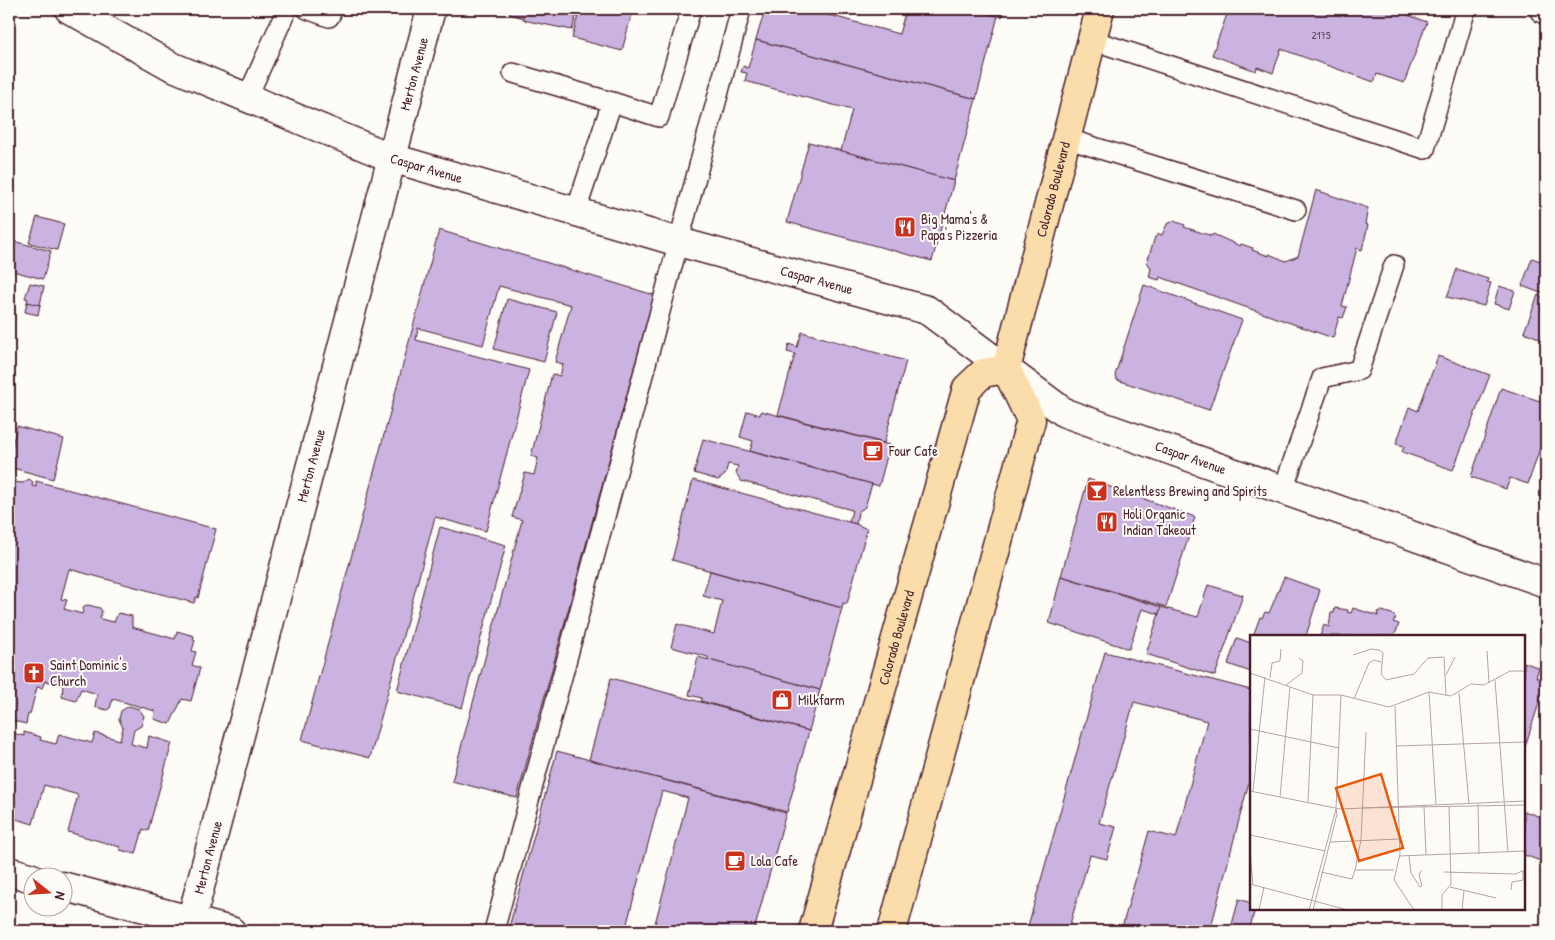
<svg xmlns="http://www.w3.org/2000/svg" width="1555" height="940" viewBox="0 0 1555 940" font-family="'Patrick Hand',sans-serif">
  <rect width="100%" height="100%" fill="#fdfcf7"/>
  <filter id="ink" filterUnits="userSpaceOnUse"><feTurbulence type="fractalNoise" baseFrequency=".02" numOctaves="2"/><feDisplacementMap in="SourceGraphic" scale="10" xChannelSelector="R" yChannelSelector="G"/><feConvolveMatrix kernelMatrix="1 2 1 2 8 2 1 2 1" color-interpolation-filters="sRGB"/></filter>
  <g filter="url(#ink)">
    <g fill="#cab2e1" stroke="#4a1f2b">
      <polygon points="511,9 578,9 572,30 523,20 524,18 509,14"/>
      <polygon points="580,9 633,9 622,51 572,38"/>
      <polygon points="765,9 807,9 899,34 906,9 971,9 998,16 976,99 756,40"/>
      <polygon points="971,9 1004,9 1002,17"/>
      <polygon points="1229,9 1391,9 1427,22 1404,83 1377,74 1374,82 1281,49 1273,73 1257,67 1256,71 1212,55"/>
      <polygon points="756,40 976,99 954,181 841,151 852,110 745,81 747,73 741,72 743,66 748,68"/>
      <polygon points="809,142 954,181 932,261 787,222"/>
      <polygon points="1316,190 1368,208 1365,224 1368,225 1362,250 1357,248 1342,306 1347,307 1343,318 1339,317 1333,338 1160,277 1159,280 1149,277 1151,268 1147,262 1155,237 1159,234 1162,235 1167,224 1174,221 1185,225 1184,227 1212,236 1213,234 1240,246 1241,244 1253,248 1252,250 1269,256 1269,254 1286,261 1298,256"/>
      <polygon points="37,217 64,224 57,250 29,243"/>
      <polygon points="439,230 654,295 517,798 452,781 522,520 512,517 525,473 534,475 538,458 531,456 552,374 560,376 563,364 555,362 571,305 499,286 483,345 418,328 416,340 529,370 486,531 435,517 370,758 302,740"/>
      <polygon points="9,240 51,251 43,279 9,270"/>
      <polygon points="1532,258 1546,263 1546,295 1522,286"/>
      <polygon points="1457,269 1488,279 1487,282 1491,283 1484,306 1447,297"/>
      <polygon points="30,283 44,286 40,305 27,302 28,299 25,298"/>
      <polygon points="1144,285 1242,320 1209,410 1117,380 1115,375"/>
      <polygon points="1499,286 1515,291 1509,309 1494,304"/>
      <polygon points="1538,295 1546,299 1546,341 1524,332"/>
      <polygon points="507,299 557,312 544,362 494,349"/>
      <polygon points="27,302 40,305 38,315 25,312"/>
      <polygon points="802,332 906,361 884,443 778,415 795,354 787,352 789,344 797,347"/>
      <polygon points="1438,356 1490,375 1453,470 1402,452 1404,446 1396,444 1409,407 1418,411"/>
      <polygon points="1501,388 1546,403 1542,415 1546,416 1546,431 1528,484 1510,478 1506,489 1471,477"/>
      <polygon points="747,411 760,415 761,411 890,445 879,486 750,451 753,441 740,437"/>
      <polygon points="17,426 64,439 53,479 9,467 9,457"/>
      <polygon points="703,439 872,484 865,507 858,512 856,524 849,522 852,510 741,481 736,473 738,466 728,464 725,475 718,480 694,473"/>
      <polygon points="29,479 33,482 32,486 36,487 36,481 216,529 198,598 196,597 194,603 69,569 61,599 67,600 64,609 82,614 84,606 88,605 100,608 102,611 100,619 114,622 118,613 132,616 132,627 175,639 177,631 194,636 193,640 195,640 192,651 196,652 192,665 200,668 191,701 182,699 170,724 154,719 155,711 113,699 110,708 107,710 95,707 97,694 81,689 76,701 62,697 63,685 45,681 42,688 37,687 30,714 28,714 26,724 9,720 9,506 12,495 9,494 9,489 11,482 23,483"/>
      <polygon points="1088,479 1195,517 1166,607 1061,576"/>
      <polygon points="693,480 856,524 867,529 847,604 843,603 842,608 672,560"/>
      <polygon points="440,527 506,545 462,708 397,691"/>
      <polygon points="710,571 842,608 820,690 708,660 708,657 671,647 677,624 714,634 722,601 703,596"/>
      <polygon points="1061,576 1161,607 1159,614 1142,609 1129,649 1049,623"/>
      <polygon points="1284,577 1320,590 1306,636 1253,636 1260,617 1262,618 1265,612 1269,613"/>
      <polygon points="1208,585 1243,595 1215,676 1146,654 1161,607 1198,617"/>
      <polygon points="1335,608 1348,610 1347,612 1351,613 1353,608 1378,616 1377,612 1382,611 1392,614 1396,618 1393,622 1399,624 1396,632 1393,636 1320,636 1324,625 1329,627 1331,612 1334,613"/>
      <polygon points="1237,638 1251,643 1251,672 1228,664"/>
      <polygon points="1105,652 1251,690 1251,774 1210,931 1121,931 1149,831 1176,838 1207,721 1134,702 1099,823 1116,827 1107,859 1090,855 1068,931 1032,931 1033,927 1028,926"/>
      <polygon points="698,657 820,690 809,731 701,701 702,698 689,695"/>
      <polygon points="1524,662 1539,668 1536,677 1546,681 1524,750"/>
      <polygon points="611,678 809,731 787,812 589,760"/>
      <polygon points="129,706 139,709 144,716 141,726 134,730 131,744 147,748 149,736 172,743 148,831 143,829 136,854 120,850 120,847 68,832 78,795 44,785 33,824 9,817 9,732 24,736 24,732 41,737 40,740 56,744 59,734 92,743 95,733 120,740 123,728 119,719 121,711"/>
      <polygon points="557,751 786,813 754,931 653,931 688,798 662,791 625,931 508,931"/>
      <polygon points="1524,811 1546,819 1546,863 1524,855"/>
      <polygon points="1239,899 1251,903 1251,909 1255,909 1249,931 1230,931"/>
    </g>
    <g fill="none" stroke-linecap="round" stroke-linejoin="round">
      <g stroke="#4a1f2b" stroke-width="22">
        <g id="lane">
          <polyline points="307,9 329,17 333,9"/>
          <polyline points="1092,40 1425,149 1466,9"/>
          <polyline points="513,73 612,102 576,211"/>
          <polyline points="247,98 287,9"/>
          <polyline points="612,102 659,117 691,9"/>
          <polyline points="1065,138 1296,210"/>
          <polyline points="1283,490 1322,378 1359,370 1394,265"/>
          <polyline points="494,931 741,9"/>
        </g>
      </g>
      <g stroke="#4a1f2b" stroke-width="31">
        <g id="street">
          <path id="s1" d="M69,9L171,66L392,158L679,242L927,310L1065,413L1546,583"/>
          <polyline points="1544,9 1546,10"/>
          <polyline points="9,871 32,878"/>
          <polyline points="62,886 231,931"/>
          <path id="s2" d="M191,921L431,9"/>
        </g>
      </g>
      <g stroke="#4a1f2b" stroke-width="31">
        <g id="primary">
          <path id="s3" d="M813,931L967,388L983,373L1006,369"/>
          <path id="s4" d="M892,931L1031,420L1006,369L1100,9"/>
        </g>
      </g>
      <use href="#lane" stroke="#fdfcf7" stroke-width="19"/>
      <use href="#street" stroke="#fdfcf7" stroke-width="28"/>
      <use href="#primary" stroke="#fbddab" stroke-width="28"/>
    </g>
  </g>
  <defs>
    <g id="restaurant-square" transform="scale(1.125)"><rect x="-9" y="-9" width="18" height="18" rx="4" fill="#c8321e" stroke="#fdfcf7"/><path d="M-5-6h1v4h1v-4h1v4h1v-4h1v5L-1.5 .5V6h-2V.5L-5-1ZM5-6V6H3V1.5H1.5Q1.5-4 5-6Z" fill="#fff"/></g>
    <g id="cafe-square" transform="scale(1.125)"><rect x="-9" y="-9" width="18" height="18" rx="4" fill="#c8321e" stroke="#fdfcf7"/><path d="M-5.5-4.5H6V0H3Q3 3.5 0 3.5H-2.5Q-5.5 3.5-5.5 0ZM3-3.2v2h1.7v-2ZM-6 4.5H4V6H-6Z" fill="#fff"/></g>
    <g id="bar-square" transform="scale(1.125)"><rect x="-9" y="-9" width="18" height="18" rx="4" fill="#c8321e" stroke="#fdfcf7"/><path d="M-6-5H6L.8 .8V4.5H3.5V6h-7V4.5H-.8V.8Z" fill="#fff"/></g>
    <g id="church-square" transform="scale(1.125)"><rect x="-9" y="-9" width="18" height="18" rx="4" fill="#c8321e" stroke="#fdfcf7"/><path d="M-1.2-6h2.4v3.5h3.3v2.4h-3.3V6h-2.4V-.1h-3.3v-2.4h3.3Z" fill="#fff"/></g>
    <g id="shop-square" transform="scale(1.125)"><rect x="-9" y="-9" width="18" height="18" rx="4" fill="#c8321e" stroke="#fdfcf7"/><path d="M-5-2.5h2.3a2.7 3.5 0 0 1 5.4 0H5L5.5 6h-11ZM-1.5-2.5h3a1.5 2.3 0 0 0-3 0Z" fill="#fff"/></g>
  </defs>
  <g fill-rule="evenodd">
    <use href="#restaurant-square" x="905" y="227"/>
    <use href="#cafe-square" x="873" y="451"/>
    <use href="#bar-square" x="1097" y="491"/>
    <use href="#restaurant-square" x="1107" y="522"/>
    <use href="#church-square" x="34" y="673"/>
    <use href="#shop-square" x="782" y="700"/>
    <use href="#cafe-square" x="735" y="861"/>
  </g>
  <g text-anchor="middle" stroke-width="4" stroke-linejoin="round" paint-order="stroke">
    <g font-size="11" fill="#6a4458">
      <text x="1321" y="39">2175</text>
    </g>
    <g font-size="14" fill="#4a1f2b" stroke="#fdfcf7">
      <text dy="5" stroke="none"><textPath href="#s2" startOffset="876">Merton Avenue</textPath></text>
      <text dy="5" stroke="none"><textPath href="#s1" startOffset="392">Caspar Avenue</textPath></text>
      <text dy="5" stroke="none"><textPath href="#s4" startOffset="772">Colorado Boulevard</textPath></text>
      <text dy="5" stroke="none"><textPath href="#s1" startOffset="798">Caspar Avenue</textPath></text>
      <text dy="5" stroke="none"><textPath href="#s1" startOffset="1218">Caspar Avenue</textPath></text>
      <text dy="5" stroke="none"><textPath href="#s2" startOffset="471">Merton Avenue</textPath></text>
      <text dy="5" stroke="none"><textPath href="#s3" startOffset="305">Colorado Boulevard</textPath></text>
      <text dy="5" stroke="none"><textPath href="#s2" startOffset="66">Merton Avenue</textPath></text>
    </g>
    <g font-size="14" fill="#4a1f2b" stroke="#fdfcf7" text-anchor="start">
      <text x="921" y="224">Big Mama's &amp;<tspan x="921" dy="16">Papa's Pizzeria</tspan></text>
      <text x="889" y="456">Four Cafe</text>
      <text x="1113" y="496">Relentless Brewing and Spirits</text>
      <text x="1123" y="519">Holi Organic<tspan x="1123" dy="16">Indian Takeout</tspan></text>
      <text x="50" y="670">Saint Dominic's<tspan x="50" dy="16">Church</tspan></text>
      <text x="798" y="705">Milkfarm</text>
      <text x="751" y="866">Lola Cafe</text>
    </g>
  </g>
  <g transform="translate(1250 635)">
    <rect width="275" height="275" fill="#fdfcf7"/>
    <path fill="none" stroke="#b5a4a5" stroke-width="1" d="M2,0H44M237,16L239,48M103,20L121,14L129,15L133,18L131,39L136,45L164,39L178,23L194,22L196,60M0,38L63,60H91L139,72L179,57L201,61L221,49L234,50L260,36H275M196,40L205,22M20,43L22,28L30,26L31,14M245,45L258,217M36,50L52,38L53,26L49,23M179,57L186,170M209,58L219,169M104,64L119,28L124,25L131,27M145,71L150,219L144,245L164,275M0,94L89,113M146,111L275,107M0,156L90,174L275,166M3,156L15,42M30,162L40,52M58,167L63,60M228,169L229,219M174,171L176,220M86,173L91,60M112,173L275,170M0,200L75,216M80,207L150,204M0,216L3,250M149,221L275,216M159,221L161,238L170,252L172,251L169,239L172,235M105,235H144M71,237L102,244L105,235L111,205L116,97M194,237L265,239L275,235M0,249L98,275M200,252L246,263M261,255L262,247L273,245V236M9,275L14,252M59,275L86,174M63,275L87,179L86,174M192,275V260L201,249L199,172M212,275L214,255"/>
    <path fill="#e8590c" fill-opacity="0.15" stroke="#e8590c" stroke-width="2.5" d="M131,139L153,213L109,226L86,153Z"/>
    <rect width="275" height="275" fill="none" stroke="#4a1f2b" stroke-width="2.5"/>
  </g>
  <rect width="1555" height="940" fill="none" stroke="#fdfcf7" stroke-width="30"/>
  <rect x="15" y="15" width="1525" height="910" fill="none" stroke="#4a1f2b" stroke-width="2" filter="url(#ink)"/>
  <g transform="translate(48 892) rotate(107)"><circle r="24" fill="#fdfcf7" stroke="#b5a4a5"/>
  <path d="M0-4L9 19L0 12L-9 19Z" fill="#c8321e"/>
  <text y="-8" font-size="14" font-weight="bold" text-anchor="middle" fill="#4a1f2b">N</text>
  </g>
</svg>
